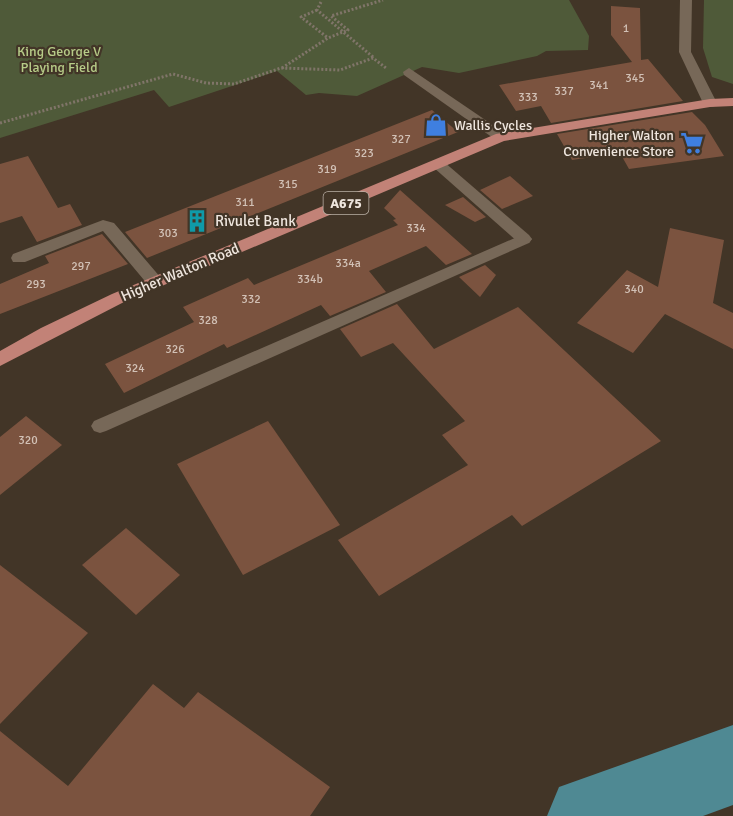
<svg xmlns="http://www.w3.org/2000/svg" width="733" height="816" viewBox="0 0 733 816" font-family="Signika,sans-serif">
  <rect width="100%" height="100%" fill="#423527"/>
  <g fill="#4f5a39">
    <polygon points="0,0 569,0 589,36 588,50 546,51 537,56 459,73 422,67 357,96 319,93 306,95 277,71 169,107 154,90 0,138"/>
    <polygon points="704,0 733,0 733,84 712,77 703,48"/>
  </g>
  <g fill="none" stroke-linecap="round" stroke-linejoin="round">
    <polygon fill="#4f8993" fill-rule="evenodd" points="733,725 733,805 703,816 547,816 559,787"/>
  </g>
  <g fill="#7b533f">
    <polygon points="611,6 640,8 641,60 648,59 683,101 551,123 541,106 516,111 499,85 632,62 611,35"/>
    <polygon points="432,110 458,132 147,258 125,232"/>
    <polygon points="692,112 705,125 724,156 629,169 620,153 572,160 557,134"/>
    <polygon points="28,156 58,208 70,204 82,225 37,242 22,216 0,223 0,164"/>
    <polygon points="510,176 533,196 502,209 480,190"/>
    <polygon points="400,190 472,254 446,265 426,246 369,271 386,292 330,316 321,305 227,348 224,344 124,393 105,364 194,322 183,307 248,278 254,285 398,225 393,220 396,219 384,208"/>
    <polygon points="463,197 486,217 475,222 445,205"/>
    <polygon points="670,228 724,240 713,303 733,313 733,349 665,314 633,353 577,323 627,270 658,287"/>
    <polygon points="102,234 128,264 0,314 0,284 49,263 45,256"/>
    <polygon points="485,265 496,275 480,297 459,277"/>
    <polygon points="397,304 434,349 518,307 661,441 522,526 512,515 379,596 338,540 468,465 442,435 465,421 393,343 361,357 340,329"/>
    <polygon points="26,416 62,445 0,495 0,437"/>
    <polygon points="268,421 340,525 243,575 177,464"/>
    <polygon points="126,528 180,575 136,615 82,565"/>
    <polygon points="0,565 88,633 0,724"/>
    <polygon points="153,684 184,708 198,692 330,787 310,816 0,816 0,731 68,786"/>
  </g>
  <g fill="none" stroke-linecap="round" stroke-linejoin="round">
    <g stroke="#807569" stroke-width="3" stroke-dasharray="2 2" stroke-linecap="butt">
      <polyline points="321,2 317,10 373,57"/>
      <polyline points="317,10 301,17 328,38"/>
      <polyline points="282,68 328,38 348,30 331,16 383,0"/>
      <polyline points="0,123 173,74 206,83 234,84 281,68 340,70 373,58 386,68"/>
    </g>
    <g fill="#776858" fill-rule="evenodd">
      <polygon points="409,68 506,134 508,137 506,140 496,140 404,75 403,72"/>
      <polygon points="103,220 114,223 161,278 163,282 161,286 149,286 103,231 25,262 13,262 11,258 13,254"/>
      <polygon points="524,234 532,239 529,243 106,431 100,433 94,431 91,426 94,421"/>
    </g>
    <g fill="#776858" fill-rule="evenodd">
      <polygon points="680,0 692,0 691,52 717,103 715,106 710,107 703,103 679,52"/>
      <polygon points="438,160 443,161 529,235 532,239 529,243 519,243 433,167 431,164"/>
    </g>
    <polygon fill="#c28277" fill-rule="evenodd" points="733,98 733,106 710,107 504,141 124,302 0,366 0,351 41,328 112,294 496,134 710,99"/>
  </g>
  <defs>
    <g id="shop-bare" transform="scale(1.8)"><path d="M-5-2.5h2.3a2.7 3.5 0 0 1 5.4 0H5L5.5 6h-11ZM-1.5-2.5h3a1.5 2.3 0 0 0-3 0Z" fill="#3f7fe0" stroke="#423527" stroke-width="2.5" paint-order="stroke"/></g>
    <g id="supermarket-bare" transform="scale(1.8)"><path d="M-6-5.5h2.5l.6 2H6L4.5 2H-2.5L-4.4-4H-6ZM-1.5 3.2a1.3 1.3 0 1 0 .1 0ZM3 3.2a1.3 1.3 0 1 0 .1 0Z" fill="#3f7fe0" stroke="#423527" stroke-width="2.5" paint-order="stroke"/></g>
    <g id="building-bare" transform="scale(1.8)"><path d="M-4-6H4V6H1V3H-1V6H-4ZM-2.5-4.3h1.7v1.8h-1.7ZM.8-4.3h1.7v1.8H.8ZM-2.5-1h1.7V.8h-1.7ZM.8-1h1.7V.8H.8Z" fill="#0f9aa8" stroke="#423527" stroke-width="2.5" paint-order="stroke"/></g>
  </defs>
  <g fill-rule="evenodd">
    <use href="#shop-bare" x="436" y="125"/>
    <use href="#supermarket-bare" x="692" y="143"/>
    <use href="#building-bare" x="197" y="221"/>
  </g>
  <g text-anchor="middle" stroke-width="4.5" stroke-linejoin="round" paint-order="stroke">
    <g font-size="12" fill="#d2c1b6">
      <text x="626" y="32">1</text>
      <text x="635" y="82">345</text>
      <text x="599" y="89">341</text>
      <text x="564" y="95">337</text>
      <text x="528" y="101">333</text>
      <text x="401" y="143">327</text>
      <text x="364" y="157">323</text>
      <text x="327" y="173">319</text>
      <text x="288" y="188">315</text>
      <text x="245" y="206">311</text>
      <text x="416" y="232">334</text>
      <text x="168" y="237">303</text>
      <text x="348" y="267">334a</text>
      <text x="81" y="270">297</text>
      <text x="310" y="283">334b</text>
      <text x="36" y="288">293</text>
      <text x="634" y="293">340</text>
      <text x="251" y="303">332</text>
      <text x="208" y="324">328</text>
      <text x="175" y="353">326</text>
      <text x="135" y="372">324</text>
      <text x="28" y="444">320</text>
    </g>
    <g font-size="14" fill="#b7cc88" stroke="#423527">
      <text x="59" y="56">King George V<tspan x="59" dy="16">Playing Field</tspan></text>
    </g>
    <g font-size="14" fill="#efe6de" stroke="#423527" text-anchor="start">
      <text x="454" y="130">Wallis Cycles</text>
      <text x="674" y="140" text-anchor="end">Higher Walton<tspan x="674" dy="16">Convenience Store</tspan></text>
    </g>
    <rect fill="#423527" stroke="#bbb1a7" stroke-width="1.5" x="323.5" y="192" width="45" height="22" rx="4.5"/>
    <g font-size="14" font-weight="bold" fill="#efe6de">
      <text x="346" y="208">A675</text>
    </g>
    <g font-size="15" fill="#efe6de" stroke="#423527" text-anchor="start">
      <text x="215" y="226">Rivulet Bank</text>
    </g>
    <g font-size="15" fill="#efe6de" stroke="#423527">
      <text transform="translate(180 272) rotate(-23)" y="5">Higher Walton Road</text>
    </g>
  </g>
</svg>
